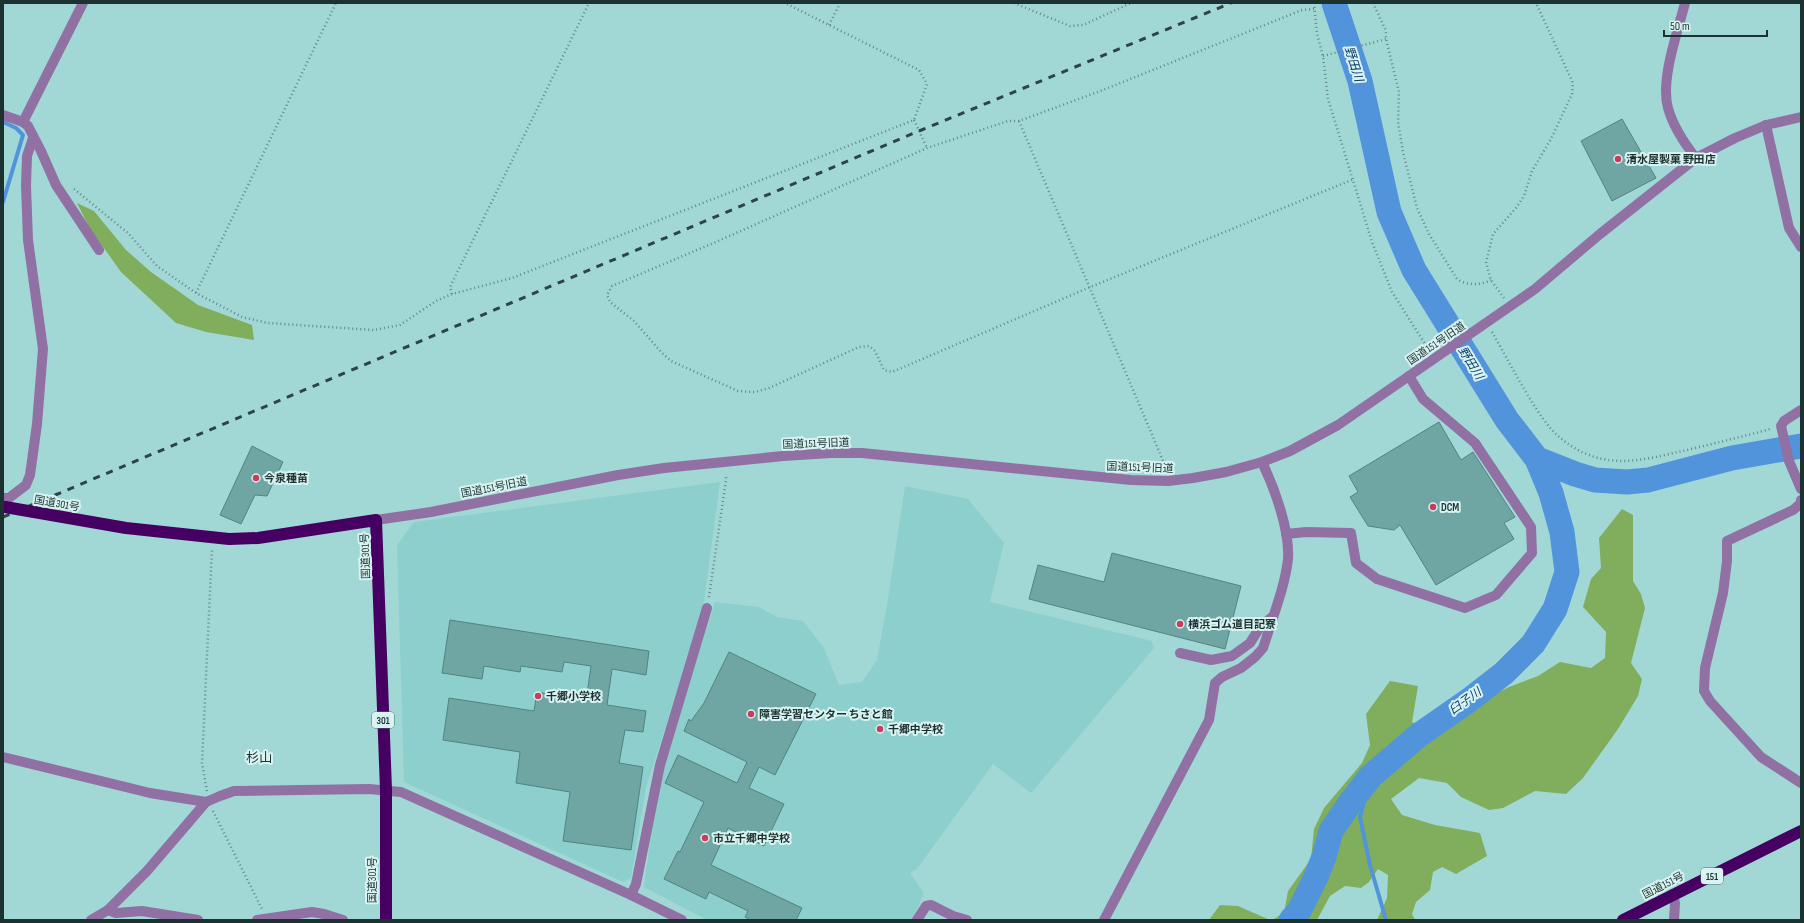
<svg xmlns="http://www.w3.org/2000/svg" width="1804" height="923" viewBox="0 0 1804 923" font-family="'Sofia Sans Condensed','Noto Sans JP',sans-serif">
  <rect width="100%" height="100%" fill="#a1d8d6"/>
  <g fill="#8dcfcc">
    <polygon points="720,482 703,609 646,788 631,878 623,882 404,782 397,545 414,522"/>
    <polygon points="905,486 968,499 1004,543 990,602 1152,641 1154,648 1031,793 993,764 917,869 910,873 924,893 912,920 707,920 644,887 656,795 664,757 715,602 759,607 777,617 803,621 824,648 839,685 862,682 877,660 888,599"/>
  </g>
  <g fill="#81ae5c">
    <polygon points="77,203 94,211 126,250 151,272 198,305 252,325 254,340 206,332 176,323 121,272 89,227"/>
    <polygon points="1622,509 1633,515 1633,581 1641,594 1645,608 1631,663 1642,679 1638,696 1618,729 1583,778 1566,794 1535,791 1503,808 1489,810 1461,797 1447,783 1419,778 1391,799 1402,815 1435,825 1480,833 1487,856 1456,874 1442,867 1433,872 1430,890 1416,902 1412,914 1415,920 1377,920 1387,898 1388,875 1378,869 1369,882 1361,888 1345,886 1330,896 1317,920 1272,920 1284,913 1288,891 1311,859 1314,829 1324,808 1362,763 1370,745 1366,714 1390,681 1418,686 1412,722 1430,733 1463,710 1509,687 1538,676 1560,662 1591,668 1605,658 1606,632 1583,607 1591,579 1601,568 1599,538"/>
    <polygon points="1220,905 1238,906 1270,920 1209,920"/>
  </g>
  <g fill="none" stroke-linecap="round" stroke-linejoin="round">
    <g stroke="#5294dc" stroke-width="4">
      <polyline points="3,122 16,128 23,135 3,202"/>
      <polyline points="1371,776 1360,817 1370,865 1386,920"/>
    </g>
    <g stroke="#5294dc" stroke-width="25">
      <polyline points="1334,3 1360,81 1389,212 1414,270 1507,420 1537,459 1575,474 1595,480 1627,482 1648,480 1732,458 1801,446"/>
      <polyline points="1291,920 1299,911 1315,879 1324,857 1331,831 1350,803 1371,776 1419,735 1468,701 1504,673 1533,644 1555,609 1567,572 1562,532 1551,493 1537,459"/>
    </g>
  </g>
  <g fill="#6fa6a3" stroke="#4f8482">
    <polygon points="1622,119 1656,178 1612,201 1581,141"/>
    <polygon points="1439,422 1461,460 1473,452 1515,517 1504,523 1514,539 1436,585 1400,525 1394,530 1368,526 1350,497 1358,492 1349,476"/>
    <polygon points="252,446 283,462 267,496 255,495 241,524 220,515"/>
    <polygon points="1112,553 1241,586 1225,649 1029,599 1038,565 1104,582"/>
    <polygon points="450,620 649,651 646,675 612,669 607,705 646,711 643,732 625,730 619,763 643,767 631,850 563,841 570,792 516,783 520,752 443,740 449,698 534,711 537,692 586,701 591,666 564,662 562,672 521,666 520,672 484,666 482,679 442,673"/>
    <polygon points="729,652 816,694 775,775 759,767 749,788 784,804 764,846 728,828 711,865 802,908 796,920 751,920 745,917 748,911 709,892 706,899 664,879 678,851 680,852 704,802 665,783 678,755 737,783 747,762 684,731 689,719 691,721 704,703"/>
  </g>
  <g fill="none" stroke-linecap="round" stroke-linejoin="round">
    <g stroke="#628a88" stroke-width="2.5" stroke-dasharray="1 3" stroke-linecap="butt">
      <polyline points="1014,3 1070,26 1083,25 1131,3"/>
      <polyline points="1314,3 1317,34 1323,56 1328,99 1372,242 1392,292 1429,350"/>
      <path d="M1373,3L1386,31V39L1399,92L1398,122L1403,152L1417,208L1429,234L1457,279C1467,286 1481,285 1491,280"/>
      <polyline points="1314,9 1302,10 1103,90 1019,121 1008,121 927,148 716,242 612,286 607,295 610,302 634,321 662,353 671,361 738,391 755,392 769,388 859,347 869,346 875,351 884,370 892,372 1088,288 1354,179"/>
      <polyline points="829,25 840,3"/>
      <polyline points="1323,56 1386,39"/>
      <polyline points="914,120 927,148"/>
      <polyline points="1019,121 1167,470"/>
      <polyline points="74,189 128,233 157,266 196,293 242,317 268,323 374,330 400,325 436,301 452,294 512,278 914,120 927,84 919,70 785,3"/>
      <polyline points="196,293 336,3"/>
      <polyline points="452,294 450,287 589,3"/>
      <polyline points="1504,298 1491,280 1486,263 1493,234 1516,208 1524,196 1532,171 1551,139 1572,94 1573,83 1536,3"/>
      <path d="M1492,332C1510,363 1529,402 1551,429C1565,444 1583,455 1603,459C1630,465 1660,456 1687,450C1715,443 1742,437 1770,429"/>
      <polyline points="709,597 726,480 726,474"/>
      <polyline points="207,791 202,763 212,549"/>
      <polyline points="213,811 262,909"/>
    </g>
    <g stroke="#9171a4" stroke-width="10">
      <path d="M1685,3C1678,31 1660,80 1668,108C1673,126 1684,143 1696,158"/>
      <polyline points="3,115 23,122 28,126 41,151 56,185 99,250"/>
      <polyline points="23,122 83,3"/>
      <polyline points="1766,125 1789,228 1801,247"/>
      <polyline points="1801,410 1784,421 1781,426 1789,461 1801,489"/>
      <polyline points="3,498 9,498 26,485 30,475 37,424 43,349 28,240 26,186 27,156 33,138"/>
      <polyline points="1801,500 1800,504 1793,510 1727,541 1727,561 1723,593 1705,668 1704,691 1710,701 1761,757 1801,783"/>
      <polyline points="376,520 431,512 618,475 664,468 783,456 831,453 862,453 1131,480 1168,481 1193,478 1226,472 1262,462 1290,451 1338,425 1535,289 1600,234 1696,158 1735,138 1766,125 1801,117"/>
      <polyline points="1286,534 1306,532 1351,533 1356,563 1377,579 1465,608 1496,595 1532,553 1531,527 1475,443 1423,399 1409,376"/>
      <polyline points="1180,653 1211,660 1232,656 1250,643 1260,627 1272,617"/>
      <polyline points="3,757 150,793 206,802"/>
      <polyline points="1673,894 1675,903 1674,920"/>
      <polyline points="631,895 636,884 660,765 707,608"/>
      <polyline points="108,910 116,913 142,911 198,920"/>
      <polyline points="91,920 108,910 147,871 206,802 220,796 234,791 369,789 401,792 631,895 682,920"/>
      <polyline points="257,920 312,912 324,914 343,920"/>
      <polyline points="917,920 926,906 931,905 953,916 967,920"/>
      <path d="M1104,920L1209,720L1215,683L1222,677L1241,668L1255,657L1263,648L1266,639C1274,613 1285,586 1288,559C1290,530 1274,487 1262,462"/>
    </g>
    <g stroke="#450061" stroke-width="12">
      <polyline points="34,512 126,528 229,539 258,538 376,520 386,790 386,920"/>
      <polyline points="1623,920 1801,831"/>
    </g>
    <polyline stroke="#2c4544" stroke-width="3" stroke-dasharray="7 7" stroke-linecap="butt" points="3,517 919,131 1231,3"/>
    <polyline stroke="#450061" stroke-width="12" points="5,507 34,512"/>
  </g>
  <g fill="#cb3b5b" stroke="#d8f3f1" stroke-width="1.5">
    <circle cx="1618" cy="159" r="4"/>
    <circle cx="256" cy="478" r="4"/>
    <circle cx="1433" cy="507" r="4"/>
    <circle cx="1180" cy="624" r="4"/>
    <circle cx="538" cy="696" r="4"/>
    <circle cx="751" cy="714" r="4"/>
    <circle cx="880" cy="729" r="4"/>
    <circle cx="705" cy="838" r="4"/>
  </g>
  <g text-anchor="middle" stroke-width="4" stroke-linejoin="round" paint-order="stroke">
    <g fill="#d8f3f1" stroke="#546c6b" stroke-width="1">
      <rect x="372" y="712" width="22" height="16" rx="3"/>
      <rect x="1701" y="868" width="22" height="16" rx="3"/>
    </g>
    <g font-size="10" font-weight="bold" fill="#1c3231">
      <text x="383" y="724">301</text>
      <text x="1712" y="880">151</text>
    </g>
    <g font-size="11" font-weight="bold" fill="#1c3231" stroke="#d8f3f1" text-anchor="start">
      <text x="1626" y="163">清水屋製菓 野田店</text>
      <text x="264" y="482">今泉種苗</text>
      <text x="1441" y="511">DCM</text>
      <text x="1188" y="628">横浜ゴム道目記寮</text>
      <text x="546" y="700">千郷小学校</text>
      <text x="759" y="718">障害学習センター ちさと館</text>
      <text x="888" y="733">千郷中学校</text>
      <text x="713" y="842">市立千郷中学校</text>
    </g>
    <g font-size="11" fill="#1c3231" stroke="#d8f3f1">
      <text transform="translate(1436 343) rotate(-34)" y="4">国道151号旧道</text>
      <text transform="translate(816 443) rotate(-2)" y="4">国道151号旧道</text>
      <text transform="translate(1140 467) rotate(2)" y="4">国道151号旧道</text>
      <text transform="translate(494 487) rotate(-11)" y="4">国道151号旧道</text>
      <text transform="translate(57 503) rotate(10)" y="4">国道301号</text>
      <text transform="translate(365 556) rotate(-92)" y="4">国道301号</text>
      <text transform="translate(372 880) rotate(-90)" y="4">国道301号</text>
      <text transform="translate(1663 885) rotate(-27)" y="4">国道151号</text>
    </g>
    <g font-size="12" font-style="italic" fill="#0a3a69" stroke="#d8f3f1">
      <text transform="translate(1354 64) rotate(72)" y="4">野田川</text>
      <text transform="translate(1471 363) rotate(58)" y="4">野田川</text>
      <text transform="translate(1465 701) rotate(-36)" y="4">臼子川</text>
    </g>
    <g font-size="13" fill="#1c3231" stroke="#d8f3f1">
      <text x="259" y="762">杉山</text>
    </g>
  </g>
  <rect width="1804" height="923" fill="none" stroke="#1c3231" stroke-width="8"/>
  <path d="M1664 30v6h103v-6" fill="none" stroke="#1c3231" stroke-width="2"/>
  <text x="1670" y="30" font-size="12" fill="#1c3231" stroke="#d8f3f1" stroke-width="3" paint-order="stroke">50 m</text>
</svg>
